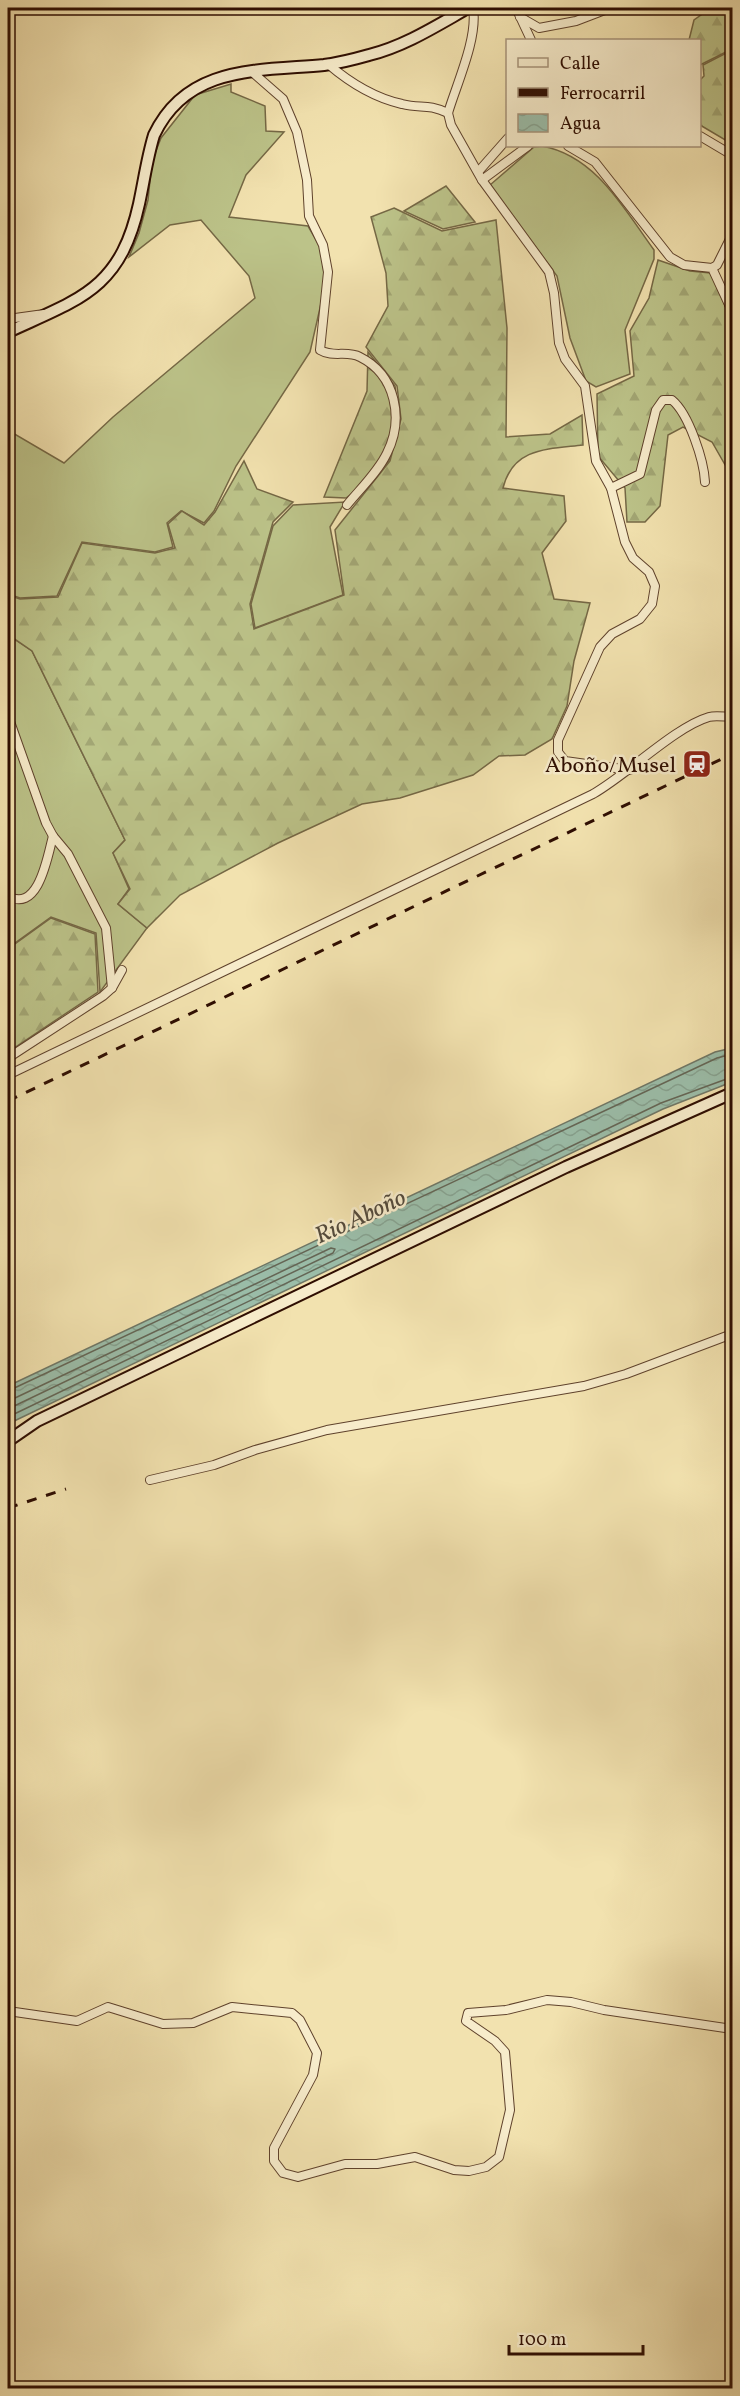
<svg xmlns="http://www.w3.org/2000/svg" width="740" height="2396" viewBox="0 0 740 2396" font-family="Vollkorn,serif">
  <defs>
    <pattern id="forest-firs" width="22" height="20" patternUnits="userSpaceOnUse" patternTransform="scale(1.5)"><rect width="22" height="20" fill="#bcc389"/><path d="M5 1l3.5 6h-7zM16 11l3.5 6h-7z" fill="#a2a674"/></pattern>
    <pattern id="water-waves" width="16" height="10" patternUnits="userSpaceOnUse" patternTransform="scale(1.5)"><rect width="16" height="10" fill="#9bbeaa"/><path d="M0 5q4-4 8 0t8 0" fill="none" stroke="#86a290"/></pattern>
  </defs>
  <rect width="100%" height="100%" fill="#f2e2af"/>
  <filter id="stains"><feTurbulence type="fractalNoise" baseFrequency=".00333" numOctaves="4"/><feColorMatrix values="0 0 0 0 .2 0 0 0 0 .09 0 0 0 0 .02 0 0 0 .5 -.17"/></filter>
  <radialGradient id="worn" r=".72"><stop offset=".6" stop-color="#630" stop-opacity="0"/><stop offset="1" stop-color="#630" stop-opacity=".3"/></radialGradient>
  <g fill="#bcc389" stroke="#756845" stroke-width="1.5">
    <polygon points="231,84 231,92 265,106 266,131 284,132 246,175 229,217 308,226 322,250 325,286 310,352 236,466 214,511 204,523 181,511 167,523 173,547 155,552 82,542 57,596 20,598 8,594 8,426 11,432 64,463 113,417 255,298 249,276 201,220 170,225 129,257 139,233 148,200 152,161 161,138 195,95"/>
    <path d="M542,146C596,156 624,209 654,250V259L625,330L630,374L596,387L586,381L570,338L557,276L490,185L534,147Z"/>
    <polygon points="345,502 330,527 343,595 255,628 251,604 273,526 293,505"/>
    <polygon points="8,635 32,651 125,840 113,853 129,889 118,904 147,928 100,992 96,933 51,917 8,948"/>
  </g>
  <g fill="url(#forest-firs)" stroke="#756845" stroke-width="1.5">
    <polygon points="711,8 732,8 732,49 700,65 700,40 689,40 694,20"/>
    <polygon points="732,50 732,144 700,125 700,80 704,76 703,65"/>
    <polygon points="446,186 475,222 443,229 404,211"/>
    <path d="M394,208L442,231L496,220L507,328L506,437L550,434L582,415L583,445C549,449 513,447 503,488L564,496L566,521L542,553L554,599L590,603L574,661L567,706L552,739L525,755L499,756L473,775L400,798L362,804L278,843L180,895L147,928L118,904L130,889L113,853L125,840L32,651L9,635L8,595L20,599L58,597L82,543L155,553L175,548L168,524L182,511L204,525L215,512L244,461L257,489L293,502L273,522L250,604L254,629L344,595L335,530L390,461L401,419L397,386L366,347L388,306L386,273L371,217Z"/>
    <polygon points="658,260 690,271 711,273 732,322 732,477 712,442 683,427 668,435 660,506 645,522 627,522 625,488 598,456 597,394 634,376 630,331 649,298"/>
    <polygon points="368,352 395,386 399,419 389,461 377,475 346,498 324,497 367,391"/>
    <polygon points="51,918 95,934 98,992 8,1052 8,949"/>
  </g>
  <polygon fill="url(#water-waves)" stroke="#6f7766" stroke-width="1.5" points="732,1048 732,1082 663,1109 8,1424 8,1386 715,1052"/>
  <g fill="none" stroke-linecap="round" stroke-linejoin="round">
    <g stroke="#646656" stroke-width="1.5">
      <polyline points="8,1391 717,1058 732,1054"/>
      <polyline points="8,1399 15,1398 331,1248 335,1249 333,1253 8,1409"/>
      <polyline points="8,1417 661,1103 732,1077"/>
    </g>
    <g stroke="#5f422c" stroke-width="10">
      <g id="street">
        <path d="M473,8C478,38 457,83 448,113L451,125L482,180L549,272L554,293L559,343L565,359L585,386L596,461L611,488L625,542L633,558L649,572L655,586L652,604L640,619L612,634L600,647L558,740V752L565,761L630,770"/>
        <polyline points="516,8 531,40"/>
        <polyline points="520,17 539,28 576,21 610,8"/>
        <path d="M328,64C349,82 375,98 402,104C421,109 427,103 448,113"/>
        <path d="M251,71L283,99L297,132L307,180L309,216L323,245L328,272L320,350C333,358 347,350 360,357C396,375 404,419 387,453C378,472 360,489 347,505"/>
        <polyline points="700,136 732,155"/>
        <polyline points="568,146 595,162 670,257 684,265 712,268 732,311"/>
        <polyline points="478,172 508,138"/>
        <polyline points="482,180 528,146"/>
        <polyline points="712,268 717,265 732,235"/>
        <polyline points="8,319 44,314"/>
        <path d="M611,488L640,474L656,410L663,400H672C689,414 704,461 705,482"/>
        <polyline points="8,716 46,823 53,836 68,854 106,928 112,988"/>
        <path d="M8,896C39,914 48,854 53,836"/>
        <polyline points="8,1058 103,996 112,988 122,970"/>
        <path d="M8,1075L593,794C628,774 675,727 709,717C716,715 725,717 732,717"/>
        <polyline points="150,1480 214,1465 255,1450 327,1430 584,1386 626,1374 732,1334"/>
        <polyline points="8,2011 77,2021 108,2007 163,2024 193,2023 232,2007 292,2013 300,2020 317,2053 313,2075 274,2148 274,2161 283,2173 298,2177 345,2164 377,2164 415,2157 454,2170 469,2171 486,2167 499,2157 510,2110 505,2052 495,2041 466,2021 468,2013 506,2010 547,2000 571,2002 604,2010 732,2029"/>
      </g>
    </g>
    <g stroke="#2e0d01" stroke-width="14">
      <g id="secondary">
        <path d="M8,332C79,299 120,290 139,204C144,181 147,158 154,135C187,65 258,71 324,65C339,63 355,59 369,55C405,46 436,26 468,8"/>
        <polyline points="8,1441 37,1421 566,1167 732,1093"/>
      </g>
    </g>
    <use href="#street" stroke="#f7eccb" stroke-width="8"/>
    <use href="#secondary" stroke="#f7eccb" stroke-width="10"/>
    <g stroke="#2e0d01" stroke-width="3" stroke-dasharray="10 10" stroke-linecap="butt">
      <polyline points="8,1101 732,754"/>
      <polyline points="8,1508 66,1489"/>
    </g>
  </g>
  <defs>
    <g id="station-square" transform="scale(1.5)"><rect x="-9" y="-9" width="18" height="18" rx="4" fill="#8f2418" stroke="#f7eccb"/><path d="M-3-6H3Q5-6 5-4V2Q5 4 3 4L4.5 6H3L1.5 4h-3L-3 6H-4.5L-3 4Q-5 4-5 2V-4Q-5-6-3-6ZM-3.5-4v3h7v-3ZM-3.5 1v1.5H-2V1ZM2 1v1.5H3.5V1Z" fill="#fff"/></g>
  </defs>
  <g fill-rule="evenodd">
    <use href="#station-square" x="697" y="764"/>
  </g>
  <g text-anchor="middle" stroke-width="5" stroke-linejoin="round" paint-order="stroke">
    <g font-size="22" fill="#2e0d01" stroke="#f7eccb" text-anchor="end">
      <text x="676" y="772">Aboño/Musel</text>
    </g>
    <g font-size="24" font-style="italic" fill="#544b3c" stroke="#f7eccb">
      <text transform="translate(360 1216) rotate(-25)" y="8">Rio Aboño</text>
    </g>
  </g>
  <rect width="740" height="2396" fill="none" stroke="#f2e2af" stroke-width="30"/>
  <rect x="9" y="9" width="722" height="2378" fill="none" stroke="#2e0d01" stroke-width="3"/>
  <rect x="15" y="15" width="710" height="2366" fill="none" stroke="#2e0d01" stroke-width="1.5"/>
  <rect x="506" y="39" width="195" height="108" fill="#f7eccb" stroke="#a7937a" stroke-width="1.5"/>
  <rect x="518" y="58" width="30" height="9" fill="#f7eccb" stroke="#a7937a" stroke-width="1.5"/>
  <text x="560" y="69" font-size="18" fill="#2e0d01">Calle</text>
  <rect x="518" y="88" width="30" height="9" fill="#2e0d01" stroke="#a7937a" stroke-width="1.5"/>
  <text x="560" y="99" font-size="18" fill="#2e0d01">Ferrocarril</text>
  <rect x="518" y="114" width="30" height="18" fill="url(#water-waves)" stroke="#a7937a" stroke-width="1.5"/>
  <text x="560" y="129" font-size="18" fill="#2e0d01">Agua</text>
  <path d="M509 2345v9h134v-9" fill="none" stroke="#2e0d01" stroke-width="3"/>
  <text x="518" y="2345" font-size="18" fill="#2e0d01" stroke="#f7eccb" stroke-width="4.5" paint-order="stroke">100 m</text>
  <rect width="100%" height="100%" filter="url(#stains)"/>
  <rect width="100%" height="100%" fill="url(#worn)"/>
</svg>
